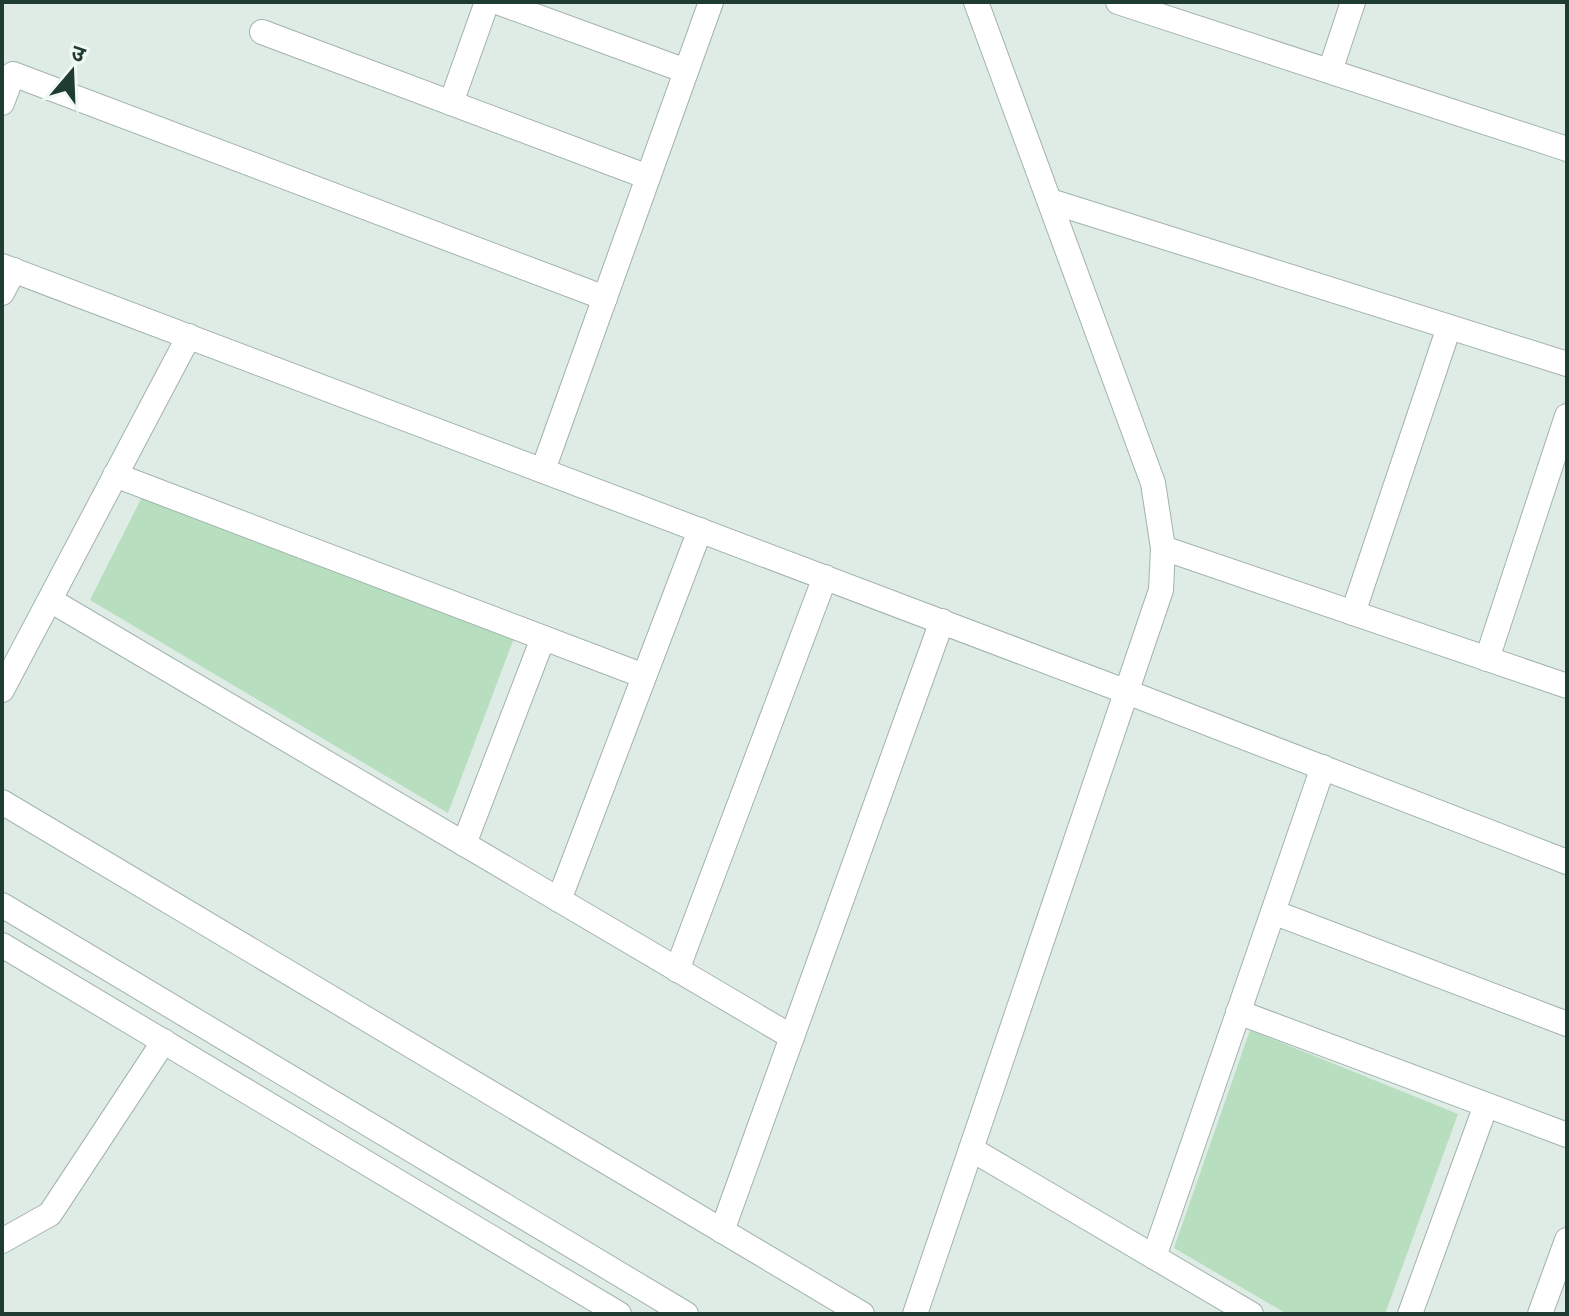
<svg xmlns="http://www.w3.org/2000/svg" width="1569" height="1316" viewBox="0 0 1569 1316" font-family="Roboto,'Noto Sans Devanagari',sans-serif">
  <rect width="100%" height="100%" fill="#dfebe5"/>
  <g fill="#b6debf">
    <polygon points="142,497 514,638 448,813 90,600"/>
    <polygon points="1250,1030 1458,1114 1385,1314 1287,1314 1174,1248"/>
  </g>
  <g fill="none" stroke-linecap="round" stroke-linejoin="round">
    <g stroke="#a2b3ac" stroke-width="26">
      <g id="minor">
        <polyline points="497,2 686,71"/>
        <polyline points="1118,2 1567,149"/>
        <polyline points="262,32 648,177"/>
        <polyline points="1330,71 1353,2"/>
        <polyline points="2,103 13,74 605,298"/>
        <polyline points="451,103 487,2"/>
        <polyline points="1050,201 1567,364"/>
        <polyline points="2,266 1127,692 1567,862"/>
        <polyline points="2,293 14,270"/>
        <polyline points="543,470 711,2"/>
        <polyline points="115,475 644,676"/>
        <polyline points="1163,548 1567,686"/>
        <polyline points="50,600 792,1037"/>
        <polyline points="1353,613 1449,327"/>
        <polyline points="1487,659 1567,416"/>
        <polyline points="2,690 189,336"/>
        <polyline points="2,802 862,1314"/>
        <polyline points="464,844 543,638"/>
        <polyline points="559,900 700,530"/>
        <polyline points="1273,912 1567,1024"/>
        <polyline points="677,970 825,577"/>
        <polyline points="1238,1012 1567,1135"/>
        <polyline points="971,1149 1251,1314"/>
        <polyline points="722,1231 942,621"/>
        <polyline points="2,1241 50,1214 164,1041"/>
        <polyline points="1154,1257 1323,767"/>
        <polyline points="915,1314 1161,590 1163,548 1153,483 976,2"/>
        <polyline points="1410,1314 1486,1105"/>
        <polyline points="1540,1314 1567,1240"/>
      </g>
    </g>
    <g stroke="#a2b3ac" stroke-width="26">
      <g id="tertiary">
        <polyline points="2,905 686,1314"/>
        <polyline points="2,945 619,1314"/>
      </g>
    </g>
    <use href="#minor" stroke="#fff" stroke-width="24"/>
    <use href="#tertiary" stroke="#fff" stroke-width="24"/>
  </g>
  <rect width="1569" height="1316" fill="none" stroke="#1f3c32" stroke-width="8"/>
  <g transform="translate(72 72) rotate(19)" stroke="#eff8f3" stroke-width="6" paint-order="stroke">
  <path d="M0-6L14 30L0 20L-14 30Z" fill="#1f3c32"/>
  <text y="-12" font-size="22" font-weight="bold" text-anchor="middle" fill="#1f3c32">उ</text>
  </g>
</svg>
